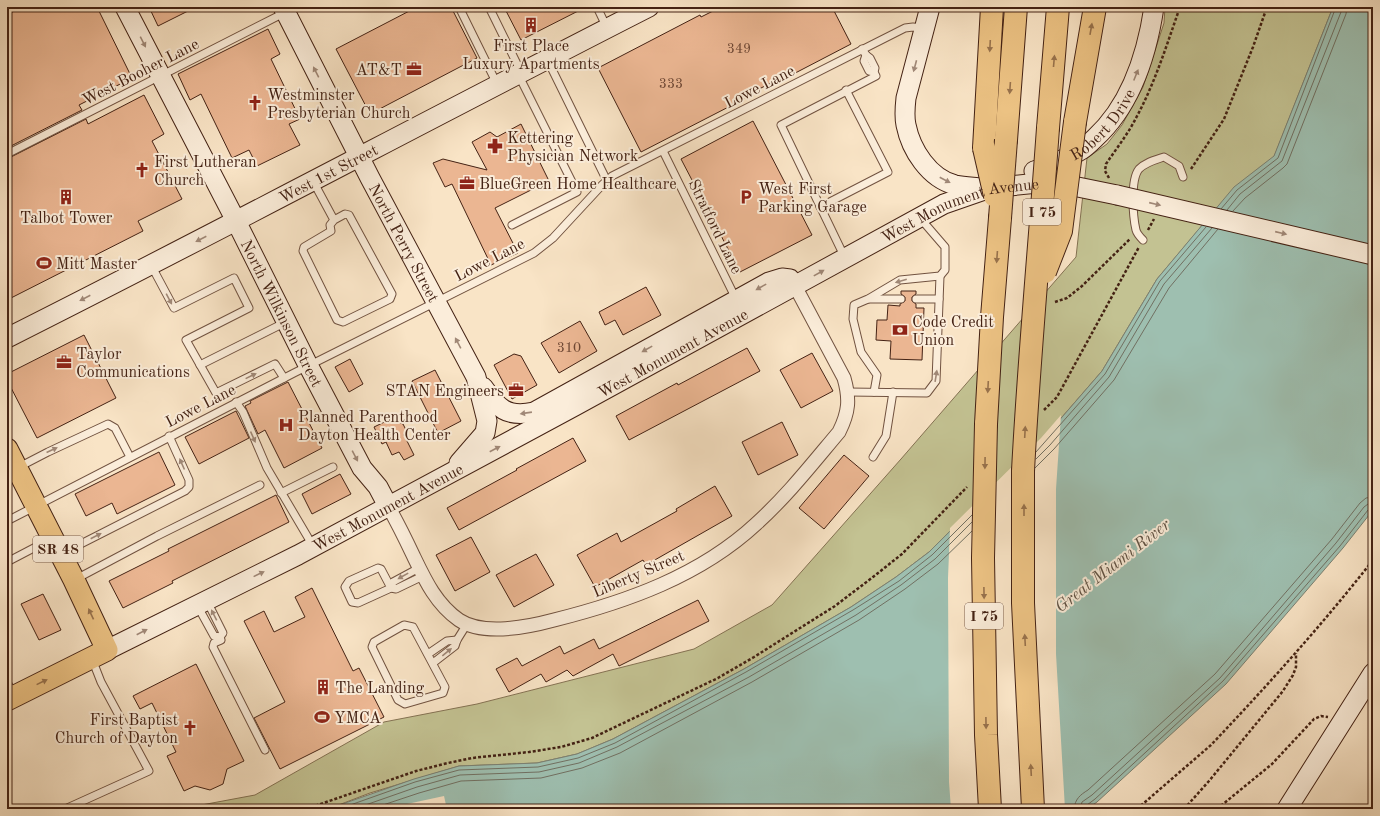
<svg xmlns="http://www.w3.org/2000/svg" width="1380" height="816" viewBox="0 0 1380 816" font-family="'Old Standard TT',serif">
  <rect width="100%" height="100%" fill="#f9e4c6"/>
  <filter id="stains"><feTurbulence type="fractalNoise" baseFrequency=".005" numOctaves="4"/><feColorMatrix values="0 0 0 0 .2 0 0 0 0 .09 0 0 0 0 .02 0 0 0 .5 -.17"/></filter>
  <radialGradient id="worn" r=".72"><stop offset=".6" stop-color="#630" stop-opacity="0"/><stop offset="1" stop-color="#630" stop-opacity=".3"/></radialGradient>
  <polygon fill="#c3c292" stroke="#847253" points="1165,7 1333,7 1274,157 1221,203 1157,279 1102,371 1043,439 929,552 896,577 851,607 744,669 613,739 577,754 537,763 459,766 370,793 328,809 180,809 255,795 384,722 477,704 694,649 772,605 901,459 1076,257 1087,158 1107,144 1122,125 1143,87 1164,23"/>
  <polygon fill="#9ebfb0" stroke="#7a8072" points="1333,7 1373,7 1373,510 1343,548 1226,684 1097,802 1087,809 328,809 414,779 459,766 537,763 577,754 613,739 744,669 851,607 896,577 929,552 1043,439 1102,371 1157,279 1234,187 1274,156"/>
  <g fill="#f9e4c6">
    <polygon points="1061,415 1056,489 1056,654 1065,809 951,809 949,782 948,578 950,528 1041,438"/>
    <polygon points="444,796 446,805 429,809 408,809 407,804"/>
  </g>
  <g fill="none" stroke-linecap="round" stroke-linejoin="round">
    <g stroke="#717062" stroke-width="1">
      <polyline points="1221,209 1237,190 1278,158 1336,7"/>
      <polyline points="1227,210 1240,194 1282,161 1341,12 1341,7"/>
      <polyline points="1233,211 1245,198 1283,168 1287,164 1346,14 1347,7"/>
      <polyline points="1036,452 1105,374 1160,281 1206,227"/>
      <polyline points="1036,459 1050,445 1109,377 1164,284 1212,228"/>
      <polyline points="1035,468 1054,449 1114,380 1169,288 1218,229"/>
      <polyline points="339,809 415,782 459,770 538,767 578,758 615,743 746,672 853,610 899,581 932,555 972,515"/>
      <polyline points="354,809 417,787 460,775 539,772 579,763 617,747 749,677 856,615 901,585 935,559 972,522"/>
      <polyline points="371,809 419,793 461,781 541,778 582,768 620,753 752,682 859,620 905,589 938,564 972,531"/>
      <path d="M1074,809C1075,799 1080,795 1088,790L1215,674L1332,539L1360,503L1366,498L1373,497"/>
      <polyline points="1080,809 1082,802 1092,795 1220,678 1336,543 1364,507 1368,504 1373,503"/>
      <polyline points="1085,809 1087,805 1095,799 1223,681 1340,546 1368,510 1373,508"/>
    </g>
  </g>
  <g fill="#ebb692" stroke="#442214">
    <polygon points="22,7 97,7 132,78 79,105 82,110 7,148 7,15"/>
    <polygon points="149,7 196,7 158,26"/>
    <polygon points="417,7 451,7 477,58 370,114 336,49"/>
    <polygon points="504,7 586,7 521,40"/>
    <polygon points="721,7 832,7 851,44 778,82 777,80 743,97 744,99 641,152 598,68 700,15 701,17"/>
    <polygon points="268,29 280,54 271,59 300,119 289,124 300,145 257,166 249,150 232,158 201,94 190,100 178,74"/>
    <polygon points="144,95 164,134 152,141 182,199 138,221 143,231 7,300 7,159 86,119 88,124"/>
    <polygon points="753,121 812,235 740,272 681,159"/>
    <polygon points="521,124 549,181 495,208 518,253 491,265 452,184 445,187 433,163 443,159 487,170 472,142 490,132 497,137"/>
    <polygon points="646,287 661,315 623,335 615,320 605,325 599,312"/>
    <polygon points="901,291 916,291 916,294 912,297 912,301 916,304 916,308 924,308 922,360 890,359 891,341 876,340 877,320 887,320 888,305 900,306 900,304 905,301 905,297 901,294"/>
    <polygon points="580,321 597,351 559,373 541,343"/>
    <polygon points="84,335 116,398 37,438 7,380 7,374"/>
    <polygon points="747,348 760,371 629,440 616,416 677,383 678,385"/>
    <polygon points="812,353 833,391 801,408 780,370"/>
    <polygon points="514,354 521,356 537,385 512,399 494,365"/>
    <polygon points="350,359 363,384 349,392 335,367"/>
    <polygon points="435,370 461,421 438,433 412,381"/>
    <polygon points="288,382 322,448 284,468 265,430 258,434 245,406 251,403 250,401"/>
    <polygon points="236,411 249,438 199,464 185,437"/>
    <polygon points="395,417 398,422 403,424 406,430 404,435 414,455 404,460 399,452 392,455 386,442 382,444 374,427"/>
    <polygon points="782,422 798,455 758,475 742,442"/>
    <polygon points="573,438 586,461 459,530 447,508 517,470 516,469"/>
    <polygon points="159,452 175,485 117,514 112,503 86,516 75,494"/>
    <polygon points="844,455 869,476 824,529 799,508"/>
    <polygon points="340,474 351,494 312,514 302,494"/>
    <polygon points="715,486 732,516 646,565 643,560 595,587 577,555 617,533 621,542 677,511 676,509"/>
    <polygon points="276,495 289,522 172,581 173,583 123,608 109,581 169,551 168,549"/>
    <polygon points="471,537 490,572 455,591 436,555"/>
    <polygon points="536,554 554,585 514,607 496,575"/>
    <polygon points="312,588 353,671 359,668 384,717 280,769 254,718 285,702 244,621 264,611 274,632 305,617 295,597"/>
    <polygon points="43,594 61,630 39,640 21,604"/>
    <polygon points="698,600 709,621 619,666 613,654 573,676 567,670 546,682 541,674 509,692 496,669 517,658 522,666 560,646 564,654 594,639 599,649"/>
    <polygon points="196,664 244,761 227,769 223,784 210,790 195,786 184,791 167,756 176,752 152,703 140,709 133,696"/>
  </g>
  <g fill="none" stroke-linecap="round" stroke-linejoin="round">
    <g stroke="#715240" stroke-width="9">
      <g id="lane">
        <polyline points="459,7 497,84"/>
        <polyline points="489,7 521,72"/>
        <polyline points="597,7 607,28"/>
        <polyline points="866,55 864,61 869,71 874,72"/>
        <polyline points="547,59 607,181"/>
        <polyline points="663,151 736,299"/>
        <polyline points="7,154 286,12"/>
        <polyline points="313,181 334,220 345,214 349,215 392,294 390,299 343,322 337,320 303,251 304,247 331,231 330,225 334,220"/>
        <polyline points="820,207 888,172 846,90"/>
        <polyline points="512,225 577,192 518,74"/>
        <path d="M1143,240C1140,237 1137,234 1136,230C1133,217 1130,180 1139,169C1146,162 1155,160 1164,157L1179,166L1183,177"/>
        <polyline points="845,258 781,125 876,76 874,72 875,68 870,58 866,55 862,49"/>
        <polyline points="151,265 174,308 234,278 249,308 186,340 216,393 275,364 284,378"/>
        <polyline points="869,299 901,299"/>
        <polyline points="916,299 939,299"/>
        <polyline points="200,365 286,322"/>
        <polyline points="848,392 927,393 936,381 940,276"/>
        <polyline points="874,392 877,375 861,352 853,319 854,305 868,299 900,280 940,276 945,270 945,247 920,218"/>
        <polyline points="236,402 243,412 267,468 313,546"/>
        <polyline points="873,457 886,436 893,392"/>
        <polyline points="19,467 48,452 108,424 115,428 130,457"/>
        <polyline points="281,493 333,467"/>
        <polyline points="7,521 294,373 534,253 553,238 603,184 612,176 905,28 913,27 923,28"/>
        <polyline points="63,553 185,491 189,487 189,480 169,436"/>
        <polyline points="7,562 51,539"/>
        <polyline points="76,579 157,536 260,485"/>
        <polyline points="391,588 381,569 378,568 349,581 345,587 352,602 358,603 391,588 396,589 423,576"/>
        <polyline points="391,588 393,582 419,568"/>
        <polyline points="197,605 214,636 220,637 223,633 207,601"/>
        <polygon points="404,625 413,627 445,687 443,693 405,704 398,700 372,647 374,642"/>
        <polyline points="220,637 221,640 214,643 213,647 265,750"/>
        <polyline points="428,654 447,641 457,640"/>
        <polyline points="433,663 455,646 457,640 467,624"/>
        <polyline points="7,682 13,694"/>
        <polyline points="65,809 149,771 101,682 92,659"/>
      </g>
    </g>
    <g stroke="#715240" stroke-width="15">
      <path id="street" d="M388,506C397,522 405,538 413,555C425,580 436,604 459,620C483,636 528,627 554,620C626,602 700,576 756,524C787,496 812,464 839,432C849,412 850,399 844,378L795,286"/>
    </g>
    <g stroke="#442214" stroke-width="21">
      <g id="secondary">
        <path id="s1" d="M125,7L236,221L308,365L362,468L378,487L388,506"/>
        <path id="s2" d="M283,7L370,178L476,377L487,421L485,433L459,463"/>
        <path d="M930,7L906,98C905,107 904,116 906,125C911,150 929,178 955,185C964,187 973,187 982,188"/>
        <path id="s3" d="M1034,171C1050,165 1067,159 1081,150C1086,147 1091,142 1095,138C1131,105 1147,54 1154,7"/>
        <path id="s4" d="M7,338C222,230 435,116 649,7"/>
        <path d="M483,387C498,408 506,418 534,412L769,282L782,278L790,279L795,286"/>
        <path id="s5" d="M107,650L298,555L575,406L944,204L990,188L1038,183L1068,185L1117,195"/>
        <polyline points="1287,809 1373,673"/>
      </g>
    </g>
    <g stroke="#442214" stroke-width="23">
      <polyline id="primary" points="7,449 74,580 107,650 7,700"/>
    </g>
    <g stroke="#442214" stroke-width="24">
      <g id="highway">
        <polyline points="1075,122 1095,7"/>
        <polyline points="1048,128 1058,7"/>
        <polyline points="1006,140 1016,7"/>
        <polyline points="984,148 992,7"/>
        <polyline points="986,424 992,317 1000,218"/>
        <polyline points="1023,471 1023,603 1033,809"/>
      </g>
    </g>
    <g stroke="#442214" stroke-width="2.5" stroke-dasharray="3 2" stroke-linecap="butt">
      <polyline points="1191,169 1224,119 1253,47 1267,7"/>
      <path d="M1109,178L1105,171L1106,164C1116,149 1128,134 1136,118C1155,83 1167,44 1180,7"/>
      <polyline points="1148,230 1154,219"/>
      <polyline points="1055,302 1067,298 1082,286 1130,239"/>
      <polyline points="1044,410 1057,397 1139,247"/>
      <polyline points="306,809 416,771 448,763 472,758 529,752 561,747 592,738 718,678 754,657 835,606 873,577 902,554 967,487"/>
      <path d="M1137,809L1211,745C1267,686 1322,625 1373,560"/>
      <polyline points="1184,809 1209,781 1283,691 1293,675 1296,667 1296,653"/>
      <polyline points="1217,809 1272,764 1314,719 1321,716 1328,717"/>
    </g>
    <use href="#lane" stroke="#fbedda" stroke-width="7"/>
    <use href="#street" stroke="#fbedda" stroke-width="13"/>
    <use href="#secondary" stroke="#fbedda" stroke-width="19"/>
    <use href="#primary" stroke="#ecc283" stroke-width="21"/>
    <use href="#highway" stroke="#ecc283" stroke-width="22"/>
    <g stroke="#442214" stroke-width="21" stroke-linecap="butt">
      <polyline id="secondary-bridge" points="1117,195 1373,255"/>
    </g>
    <g stroke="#442214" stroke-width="24" stroke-linecap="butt">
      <g id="highway-bridge">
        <polyline points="984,148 995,196"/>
        <polyline points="1000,218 1006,140"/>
        <polyline points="1045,272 1061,231 1075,122"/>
        <polyline points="986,424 983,558 986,735 990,809"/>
        <path d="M1023,471C1029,356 1040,242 1048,128"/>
      </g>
    </g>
    <use href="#secondary-bridge" stroke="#fbedda" stroke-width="19"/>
    <use href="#highway-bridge" stroke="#ecc283" stroke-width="22"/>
  </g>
  <defs><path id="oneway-solid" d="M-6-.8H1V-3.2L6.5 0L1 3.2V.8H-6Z"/></defs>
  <g fill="#98724c">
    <use href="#oneway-solid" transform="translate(1091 29) rotate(-80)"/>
    <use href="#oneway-solid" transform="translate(990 46) rotate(93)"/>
    <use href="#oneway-solid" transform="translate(1054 61) rotate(-85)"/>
    <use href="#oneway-solid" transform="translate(1010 88) rotate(94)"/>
    <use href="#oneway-solid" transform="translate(997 257) rotate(94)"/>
    <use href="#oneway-solid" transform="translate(988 387) rotate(93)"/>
    <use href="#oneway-solid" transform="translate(1025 432) rotate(-87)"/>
    <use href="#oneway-solid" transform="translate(985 463) rotate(91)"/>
    <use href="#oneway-solid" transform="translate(1024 510) rotate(-90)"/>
    <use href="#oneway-solid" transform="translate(984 593) rotate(89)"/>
    <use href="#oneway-solid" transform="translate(91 614) rotate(-115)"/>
    <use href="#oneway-solid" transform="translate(1025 640) rotate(-93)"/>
    <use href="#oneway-solid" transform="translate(42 682) rotate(-26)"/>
    <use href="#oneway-solid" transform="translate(986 723) rotate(89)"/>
    <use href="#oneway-solid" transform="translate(1031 770) rotate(-93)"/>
  </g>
  <g fill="#a08877">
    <use href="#oneway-solid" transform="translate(143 42) rotate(63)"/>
    <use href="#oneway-solid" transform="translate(915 66) rotate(105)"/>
    <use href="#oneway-solid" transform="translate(316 72) rotate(-117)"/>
    <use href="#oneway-solid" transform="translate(1136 75) rotate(-68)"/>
    <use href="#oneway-solid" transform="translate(945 180) rotate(28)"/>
    <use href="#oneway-solid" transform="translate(1155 204) rotate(13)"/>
    <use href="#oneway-solid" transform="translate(1281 233) rotate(13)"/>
    <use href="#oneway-solid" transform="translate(201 239) rotate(153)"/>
    <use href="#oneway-solid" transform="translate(819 273) rotate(-29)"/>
    <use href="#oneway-solid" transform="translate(901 281) rotate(164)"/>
    <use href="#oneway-solid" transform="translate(761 287) rotate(151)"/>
    <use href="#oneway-solid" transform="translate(85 298) rotate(153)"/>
    <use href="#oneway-solid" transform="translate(169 299) rotate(62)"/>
    <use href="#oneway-solid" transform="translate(458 343) rotate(-118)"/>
    <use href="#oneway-solid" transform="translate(647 349) rotate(151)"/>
    <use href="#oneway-solid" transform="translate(251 376) rotate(-26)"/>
    <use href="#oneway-solid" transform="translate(936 376) rotate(-81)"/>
    <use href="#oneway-solid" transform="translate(526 413) rotate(172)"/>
    <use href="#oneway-solid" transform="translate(253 437) rotate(66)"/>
    <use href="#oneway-solid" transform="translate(495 449) rotate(-28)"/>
    <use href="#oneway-solid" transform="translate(52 450) rotate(-25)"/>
    <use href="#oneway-solid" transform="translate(355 456) rotate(62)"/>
    <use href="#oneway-solid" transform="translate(182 464) rotate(-114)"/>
    <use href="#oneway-solid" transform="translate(96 536) rotate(-27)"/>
    <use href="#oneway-solid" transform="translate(259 574) rotate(-26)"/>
    <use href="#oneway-solid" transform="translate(403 576) rotate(151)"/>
    <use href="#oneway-solid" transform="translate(214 615) rotate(-117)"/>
    <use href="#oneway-solid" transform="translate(142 632) rotate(-27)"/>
    <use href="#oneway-solid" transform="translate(447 652) rotate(-39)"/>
  </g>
  <defs>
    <g id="building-bare" transform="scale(1.2)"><path d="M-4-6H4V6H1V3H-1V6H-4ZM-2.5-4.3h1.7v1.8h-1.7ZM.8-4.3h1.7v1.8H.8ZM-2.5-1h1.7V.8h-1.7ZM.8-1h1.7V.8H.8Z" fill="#8f2418" stroke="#fbedda" stroke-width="2.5" paint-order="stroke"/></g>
    <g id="office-bare" transform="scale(1.2)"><path d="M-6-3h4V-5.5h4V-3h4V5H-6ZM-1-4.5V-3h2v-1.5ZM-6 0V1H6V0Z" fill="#8f2418" stroke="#fbedda" stroke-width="2.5" paint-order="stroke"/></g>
    <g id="church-bare" transform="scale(1.2)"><path d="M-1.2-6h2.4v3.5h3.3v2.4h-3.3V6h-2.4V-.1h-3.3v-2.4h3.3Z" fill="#8f2418" stroke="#fbedda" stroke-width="2.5" paint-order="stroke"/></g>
    <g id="pharmacy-bare" transform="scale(1.2)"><path d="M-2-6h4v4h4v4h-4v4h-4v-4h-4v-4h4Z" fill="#8f2418" stroke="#fbedda" stroke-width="2.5" paint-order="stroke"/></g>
    <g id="parking-bare" transform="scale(1.2)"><path d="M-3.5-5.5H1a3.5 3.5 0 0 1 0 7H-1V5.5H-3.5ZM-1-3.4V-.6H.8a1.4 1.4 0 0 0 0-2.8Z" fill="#8f2418" stroke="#fbedda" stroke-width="2.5" paint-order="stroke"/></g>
    <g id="stadium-bare" transform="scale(1.2)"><path d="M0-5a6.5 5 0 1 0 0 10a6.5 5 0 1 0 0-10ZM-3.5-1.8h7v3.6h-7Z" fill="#8f2418" stroke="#fbedda" stroke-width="2.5" paint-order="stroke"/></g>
    <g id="bank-bare" transform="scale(1.2)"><path d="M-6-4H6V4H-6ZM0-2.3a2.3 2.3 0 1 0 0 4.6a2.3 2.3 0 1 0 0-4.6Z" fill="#8f2418" stroke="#fbedda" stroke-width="2.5" paint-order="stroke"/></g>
    <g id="hospital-bare" transform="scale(1.2)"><path d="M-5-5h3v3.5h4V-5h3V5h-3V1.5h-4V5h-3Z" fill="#8f2418" stroke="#fbedda" stroke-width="2.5" paint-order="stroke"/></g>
  </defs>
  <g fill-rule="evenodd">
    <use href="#building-bare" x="531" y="25"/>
    <use href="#office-bare" x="414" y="69"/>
    <use href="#church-bare" x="255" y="103"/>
    <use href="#pharmacy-bare" x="495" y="146"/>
    <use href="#church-bare" x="142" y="170"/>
    <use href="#office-bare" x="467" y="183"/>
    <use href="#building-bare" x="66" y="197"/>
    <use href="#parking-bare" x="746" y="197"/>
    <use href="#stadium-bare" x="44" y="263"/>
    <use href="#bank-bare" x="900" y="330"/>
    <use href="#office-bare" x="64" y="362"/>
    <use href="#office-bare" x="516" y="390"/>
    <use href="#hospital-bare" x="286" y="425"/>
    <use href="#building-bare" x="323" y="687"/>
    <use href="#stadium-bare" x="322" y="717"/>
    <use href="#church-bare" x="190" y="728"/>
  </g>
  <g text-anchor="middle" stroke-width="4" stroke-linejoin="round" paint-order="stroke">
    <g font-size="14" fill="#6e4734">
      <text x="739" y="53">349</text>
      <text x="671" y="88">333</text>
      <text x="569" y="352">310</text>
    </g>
    <g fill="#fbedda" stroke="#7b5f4f" stroke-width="1">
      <rect x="1023" y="199" width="38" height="26" rx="3"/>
      <rect x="33" y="536" width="50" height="26" rx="3"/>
      <rect x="965" y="603" width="38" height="26" rx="3"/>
    </g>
    <g font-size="15" font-weight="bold" fill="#442214">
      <text x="1042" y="217">I 75</text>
      <text x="58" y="554">SR 48</text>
      <text x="984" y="621">I 75</text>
    </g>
    <g font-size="16" fill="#442214" stroke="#fbedda" text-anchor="start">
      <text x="531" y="51" text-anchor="middle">First Place<tspan x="531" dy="18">Luxury Apartments</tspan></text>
      <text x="402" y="75" text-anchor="end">AT&amp;T</text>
      <text x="267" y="100">Westminster<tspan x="267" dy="18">Presbyterian Church</tspan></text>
      <text x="507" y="143">Kettering<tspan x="507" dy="18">Physician Network</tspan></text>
      <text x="154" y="167">First Lutheran<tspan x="154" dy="18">Church</tspan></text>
      <text x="479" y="189">BlueGreen Home Healthcare</text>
      <text x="758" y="194">West First<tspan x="758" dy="18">Parking Garage</tspan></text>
      <text x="66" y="223" text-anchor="middle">Talbot Tower</text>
      <text x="56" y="269">Mitt Master</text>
      <text x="912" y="327">Code Credit<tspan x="912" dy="18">Union</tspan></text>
      <text x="76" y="359">Taylor<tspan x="76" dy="18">Communications</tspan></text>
      <text x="504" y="396" text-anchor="end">STAN Engineers</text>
      <text x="298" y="422">Planned Parenthood<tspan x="298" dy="18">Dayton Health Center</tspan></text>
      <text x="335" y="693">The Landing</text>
      <text x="334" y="723">YMCA</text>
      <text x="178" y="725" text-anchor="end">First Baptist<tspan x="178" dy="18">Church of Dayton</tspan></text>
    </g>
    <g font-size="16" fill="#442214" stroke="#fbedda">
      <text transform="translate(140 71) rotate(-27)" y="6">West Booher Lane</text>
      <text transform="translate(759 86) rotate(-27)" y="6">Lowe Lane</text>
      <text dy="6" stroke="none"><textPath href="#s3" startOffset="85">Robert Drive</textPath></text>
      <text dy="6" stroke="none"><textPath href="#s4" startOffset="361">West 1st Street</textPath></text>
      <text dy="6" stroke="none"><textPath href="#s5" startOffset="962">West Monument Avenue</textPath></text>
      <text transform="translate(716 226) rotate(64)" y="6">Stratford Lane</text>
      <text dy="6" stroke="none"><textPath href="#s2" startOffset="265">North Perry Street</textPath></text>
      <text transform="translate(489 259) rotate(-27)" y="6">Lowe Lane</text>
      <text dy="6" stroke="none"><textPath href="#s1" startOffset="344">North Wilkinson Street</textPath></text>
      <text dy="6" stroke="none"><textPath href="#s5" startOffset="639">West Monument Avenue</textPath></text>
      <text transform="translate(200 405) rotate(-27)" y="6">Lowe Lane</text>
      <text dy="6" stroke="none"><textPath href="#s5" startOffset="315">West Monument Avenue</textPath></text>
      <text transform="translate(638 573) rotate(-23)" y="6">Liberty Street</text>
    </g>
    <g font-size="17" font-style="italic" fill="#5f5143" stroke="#fbedda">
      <text transform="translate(1112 565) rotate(-38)" y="6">Great Miami River</text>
    </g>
  </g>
  <rect width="1380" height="816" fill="none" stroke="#f9e4c6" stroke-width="24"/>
  <rect x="8" y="8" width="1364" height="800" fill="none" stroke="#442214" stroke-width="2"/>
  <rect x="12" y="12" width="1356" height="792" fill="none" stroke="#442214"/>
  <rect width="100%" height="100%" filter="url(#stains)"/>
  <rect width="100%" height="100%" fill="url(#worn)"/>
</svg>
